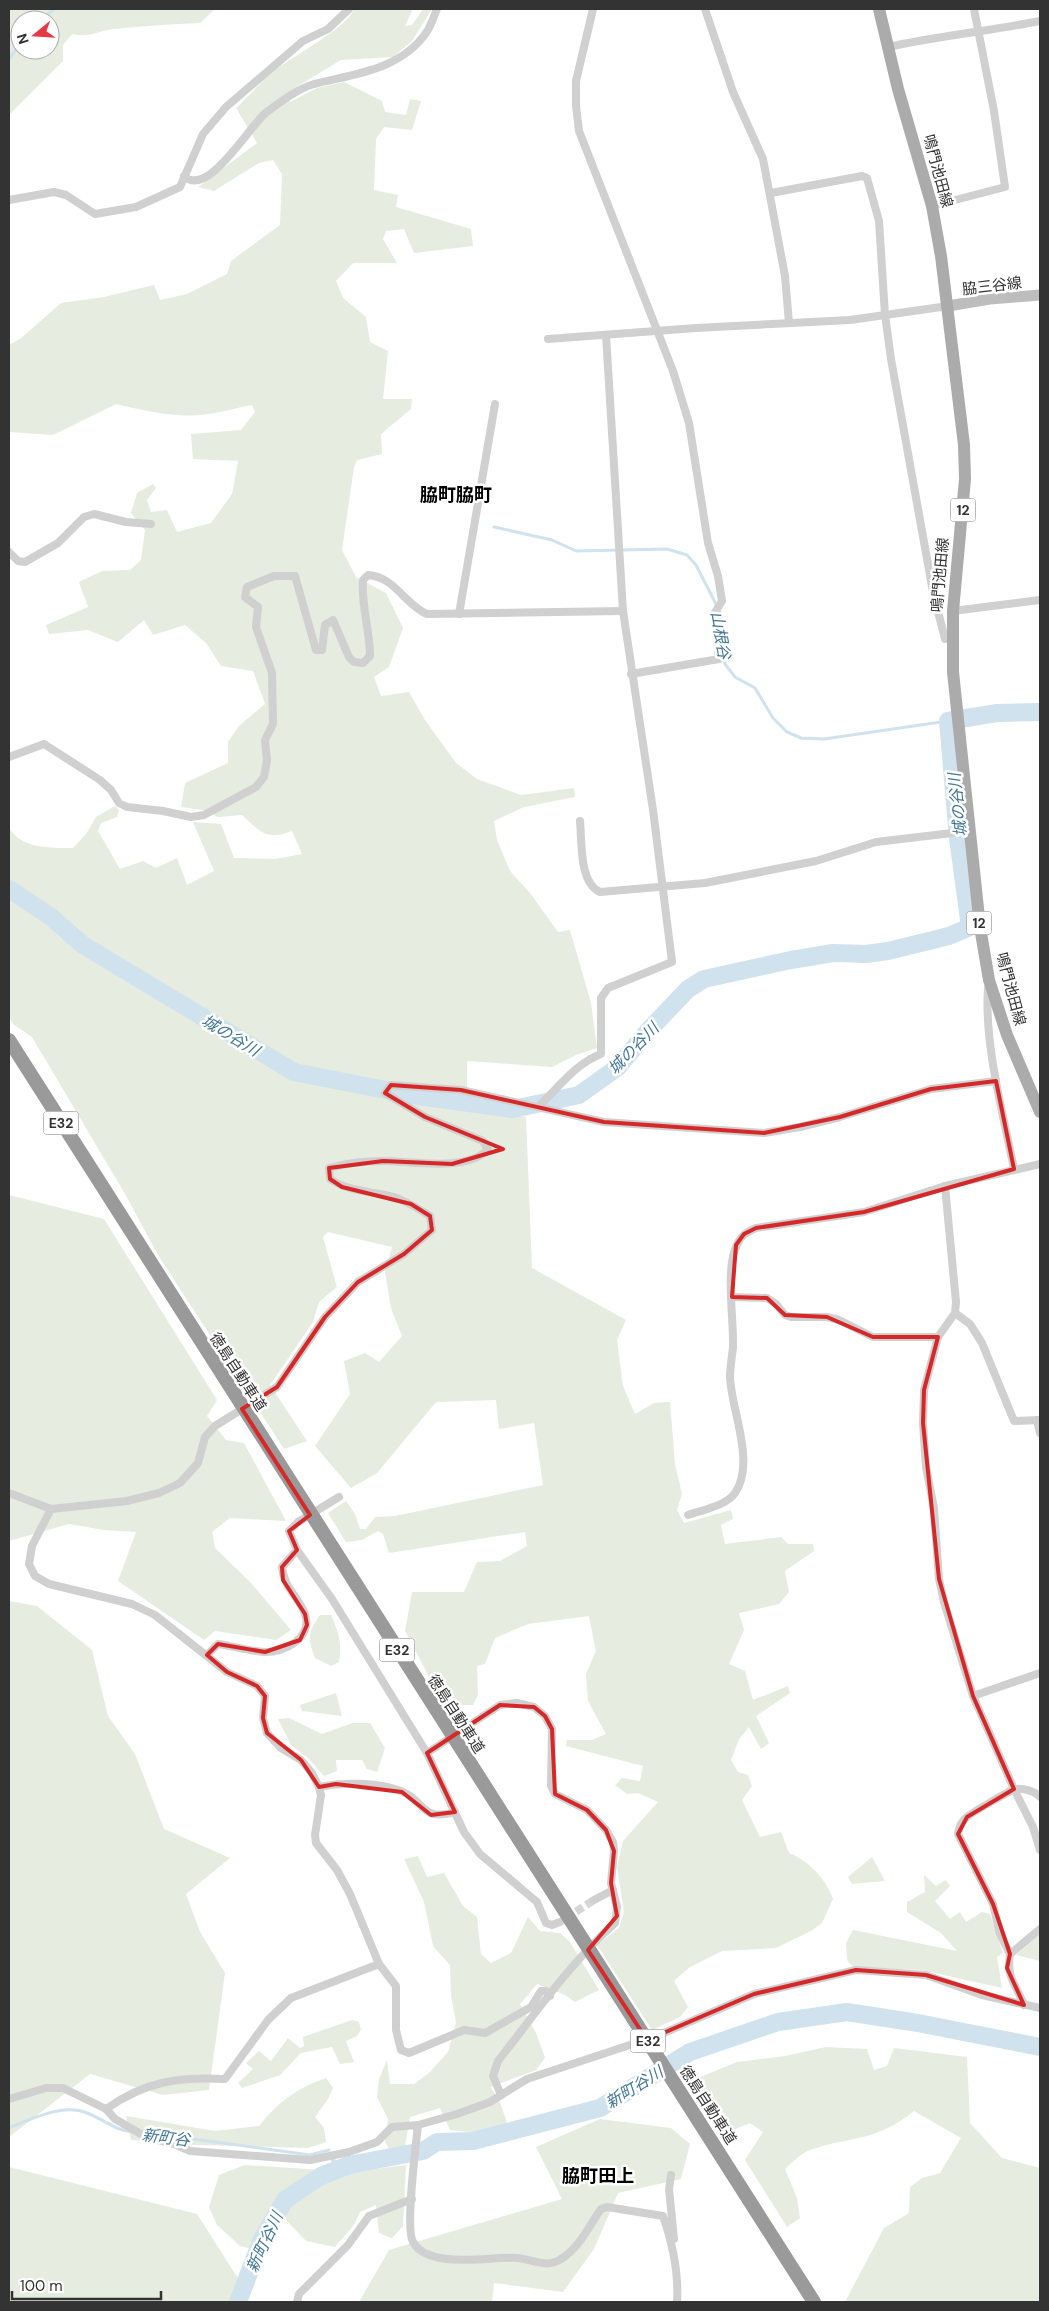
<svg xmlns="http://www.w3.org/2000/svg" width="1049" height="2311" viewBox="0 0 1049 2311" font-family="'DM Sans','Noto Sans JP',sans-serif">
  <rect width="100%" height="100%" fill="#fff"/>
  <g fill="#e6ecdf" fill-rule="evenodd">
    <path d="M9,9H215L200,23C171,24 143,26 114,29C96,31 90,38 72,34L63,45V61L9,115ZM20,20H50V50H20Z"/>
    <path d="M354,9H413L405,26L412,25L423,9H432L412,41L393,57L341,60L283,95L290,102L317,88L344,82L382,101L385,112L406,115L410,99L421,101L412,130L384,127L376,139L374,190L398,195L396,207L471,229L473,246L414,253L404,229L386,231L383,239L397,263H353L336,281L343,298L366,317L370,342L388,351L383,399H412L411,409L381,434L382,454L357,460L354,467L342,550L356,577L386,593L403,628L389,667L374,677L381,696L409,692L425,720L456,763L477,779L521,795L574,788L575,797L524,807L494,821L497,840L510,871L530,893L558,932L570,930L591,1003L597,1048L576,1055L552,1067L467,1061V1106L526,1117L532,1268L626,1320L617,1340L623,1386L635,1414L654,1403L670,1402L675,1464L682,1494L677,1510L684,1523L731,1510L733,1519L721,1525L725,1544L781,1537L788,1544H813L814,1551L785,1571L789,1592L779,1604L739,1613L744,1630L729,1664L745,1671L753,1700L788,1686L790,1693L756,1716L769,1743L761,1749L749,1727L739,1739L731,1760L738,1772L748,1775L752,1786L742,1800L760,1837L781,1832L789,1853C808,1860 827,1880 833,1899L822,1923L811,1931L776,1948L722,1951L690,1967L674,1981L688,2007L680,2017L652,2030L597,1945L619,1928L624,1912L617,1867L623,1841L658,1802L638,1793L627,1794L615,1785L622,1778L640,1781L643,1766L566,1746L567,1740H592L606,1734L588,1701L586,1674L596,1651L589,1616L528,1624L495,1638L485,1664L477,1666L478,1695L473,1705H454L435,1688L405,1631L412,1592H464L477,1562L500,1561L527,1546L525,1532L389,1553L383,1534L378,1531L362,1540L346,1542L328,1513L346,1501L355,1514L360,1529H366L375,1517L395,1516L543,1485L534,1423L499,1429L496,1400L436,1402L377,1473L351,1488L315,1446L350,1394L344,1361L365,1353L379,1362L402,1336L391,1308L385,1272L392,1247L328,1232L323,1237L337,1287L319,1302L313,1322L270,1385L307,1441L284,1449L158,1255L125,1194L32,1037L13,1024L9,1017V828C22,849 50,848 73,848L86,834L96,817L115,806L119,810L117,817L101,823L98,831L120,869L143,861L156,868L177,858L187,885L214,871L193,822L221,824L234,858L275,859L302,854L292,831C266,841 261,832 242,815L218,817L203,810L181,807L185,783L228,763V742L239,726L265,704L253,671L221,666L206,643L185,625L153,635L144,620L118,642L88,630L49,634L46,625L88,607L79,582L102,571L130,570L141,560L145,530L131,513L137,493L153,484L156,488L147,500L151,512L167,510L177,532L211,523L232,494L238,461L193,459L191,434L241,430L255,412L252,405C236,408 218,413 202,415C172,417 145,411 116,404L53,435L9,432V345L20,339L61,303L104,297L154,285L160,300L187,294L227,274L231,261L280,225L282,174L273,160L259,163L214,191L198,187L257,143L236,108C249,96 261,81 275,70C292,57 348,27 354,9Z"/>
    <polygon points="9,1195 104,1219 217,1400 207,1416 226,1440 244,1443 286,1521 230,1518 212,1532 215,1548 251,1583 291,1630 276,1640 215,1631 204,1640 118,1581 136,1532 104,1530 69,1524 9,1541"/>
    <polygon points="9,1601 37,1606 92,1650 108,1716 135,1754 164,1829 230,1858 186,1894 200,1932 225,1973 209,2090 163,2095 90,2074 9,2137"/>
    <path d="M320,1615H331C339,1632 342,1644 339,1662L331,1666L315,1658C307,1638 308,1632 320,1615Z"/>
    <polygon points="336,1693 342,1716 302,1711 300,1705"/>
    <polygon points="289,1718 322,1734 352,1723 370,1723 385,1748 377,1772 367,1769 362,1760 336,1760 337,1771 324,1776 309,1759 291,1745 278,1719"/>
    <polygon points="418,1856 427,1877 444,1873 463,1906 477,1917 481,1954 491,1963 511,1953 528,1917 540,1931 560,1933 570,1942 599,1990 575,2002 565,1995 537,1984 520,2004 536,2033 545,2058 536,2070 491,2087 501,2105 507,2123 480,2133 450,2130 440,2108 410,2117 405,2146 391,2152 385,2142 388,2119 377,2097 379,2079 387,2060 390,2084 414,2084 429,2073 448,2052 456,2023 451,1996 450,1965 433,1946 424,1902 404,1859"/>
    <polygon points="872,1857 885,1881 852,1884 848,1877"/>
    <polygon points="924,1875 936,1886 946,1880 950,1886 935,1901 950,1919 960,1912 966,1922 982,1912 990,1914 1003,1953 997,1957 1002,1988 921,1970 853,1967 847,1960 846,1943 853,1930 957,1951 941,1933 907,1912 907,1902 925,1892"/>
    <polygon points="1040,1934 1040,1961 1016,1955"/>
    <polygon points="352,2020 359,2022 361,2030 357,2036 346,2041 354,2062 340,2064 332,2047 301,2053 280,2075 242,2088 238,2083 253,2069 246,2063 259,2051 271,2061 288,2038 300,2048 304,2046 303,2037"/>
    <path d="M826,2047L867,2049L874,2070L887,2066L894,2048L967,2057L970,2123L1002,2158L1040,2168V2302H845L884,2228L909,2213L910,2187L922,2178L940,2173L961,2138L914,2111C876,2142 851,2136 810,2150C801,2153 792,2163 785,2169L797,2198L800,2218L787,2227L745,2160L763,2132L750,2123L721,2135L688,2082L737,2062L785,2056Z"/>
    <path d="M326,2078L333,2088L328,2099L315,2117L324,2128L326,2142L308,2148L197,2145L131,2140L126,2116L215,2131L259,2126C277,2103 298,2087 326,2078Z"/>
    <polygon points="600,2119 671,2128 690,2144 681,2179 618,2193 594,2249 563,2292 494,2283 492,2302 359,2302 389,2250 562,2199 536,2147"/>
    <polygon points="245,2165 352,2172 406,2165 403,2226 392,2238 379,2233 376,2205 360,2212 354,2225 335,2247 306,2241 283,2217 268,2253 240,2246 217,2225 209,2207 219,2175"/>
    <polygon points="9,2167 197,2214 241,2283 244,2302 9,2302"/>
  </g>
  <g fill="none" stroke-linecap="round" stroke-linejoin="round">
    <g stroke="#cfe2ee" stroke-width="3">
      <polyline points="41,20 54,9"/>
      <polyline points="9,59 20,44"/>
      <polyline points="494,527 552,540 576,551 667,549 687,555 696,565 721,614 725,664 735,677 755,688 773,718 787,732 801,738 824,739 948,721"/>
      <path d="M9,2128C32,2119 62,2103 87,2113C103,2119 116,2131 133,2132"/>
      <polyline points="142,2132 310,2155 329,2150"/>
      <polyline points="332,2160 349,2165"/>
    </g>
    <g stroke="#cfe2ee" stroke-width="18">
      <polyline points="9,889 51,917 83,945 294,1072 411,1095 513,1109 579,1095 618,1067 648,1031 688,989 704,979 791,960 833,953 866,954 888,951 949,936 970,927 958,838 948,721 997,713 1040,712"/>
      <polyline points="238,2302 262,2239 285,2200 321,2176 349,2165 423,2151 437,2142 473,2141 600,2108 690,2052 778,2022 847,2012 918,2023 1040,2047"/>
    </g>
    <polyline stroke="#d6d6d6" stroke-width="8" stroke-dasharray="8 4" stroke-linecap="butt" points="566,1918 594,1900"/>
    <g stroke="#d0d0d0" stroke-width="8">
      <polyline points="593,9 576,81 576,106 579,131 673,371 689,423 708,543 718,576 722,601 714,614 719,659 631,674"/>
      <polyline points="705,9 733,92 763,159 785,276 789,323"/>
      <path d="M888,47C939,36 989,31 1040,21"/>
      <path d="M184,176C208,200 252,121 268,111C282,101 297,89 314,84C354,74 400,70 426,33C431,26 434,16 437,9"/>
      <polyline points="771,193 862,176 867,178 879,221 885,315 891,359 933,592 945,639 953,638"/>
      <polyline points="9,200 54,192 66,195 95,214 136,207 180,187 203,134 226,107 303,41 328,29 349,9"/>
      <polyline points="932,206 1005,187 994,111 974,9"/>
      <polyline points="548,339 696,328 850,320 948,306"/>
      <polyline points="9,552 18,561 25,562 58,543 84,517 94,514 126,522 151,524"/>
      <polyline points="953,611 1040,600"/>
      <polyline points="459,614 495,404"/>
      <path d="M9,757L44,744L100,780L111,790L119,803L127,807L163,811L191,817L204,815L256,787L264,777L267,760L265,740L273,724L272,673L256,627L258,607L245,597L247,587L274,576H295L316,650H322L325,625L333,620L349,657L354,662L363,663L370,656C370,630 361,606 363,580L368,575C395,577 404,604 427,614L623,611"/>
      <path d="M580,821C582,842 579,883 600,892L705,883L816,861L876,842L969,831"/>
      <path d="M988,988C984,1044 1003,1113 1014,1169"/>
      <path d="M539,1106C559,1087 575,1064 601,1054V998L608,988L672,962L653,810L623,611L606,335"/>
      <polyline points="945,1186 956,1302 955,1313 938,1337 924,1390 923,1423 926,1467 934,1508 939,1579 944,1602 973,1696 1014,1789 1033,1827 1040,1850"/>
      <polyline points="732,1297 767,1298 776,1304 785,1315 791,1317 827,1317 839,1320 873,1337 938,1337"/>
      <polyline points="955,1313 970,1324 982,1343 1014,1421 1040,1420"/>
      <polyline points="1037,1420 1040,1433"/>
      <path d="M9,1493L51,1509L127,1501L159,1493L180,1483L198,1463L205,1437L215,1426L277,1387L325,1317L358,1282L404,1254L432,1230L430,1216C418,1209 407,1201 394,1197C372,1191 349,1192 330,1179L329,1168C347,1163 365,1161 383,1161C413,1161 464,1172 488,1150L483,1141L425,1117L385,1093L391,1085L461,1090L604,1122L764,1133L800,1127L840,1117L931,1089L996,1081"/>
      <polyline points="339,1497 298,1522 289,1531 297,1550 332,1599 427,1753 464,1832 480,1854 537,1902 546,1923 552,1925 560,1922"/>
      <polyline points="51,1509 32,1546 29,1564 35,1576 49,1584 132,1604 155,1615 227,1672 257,1686 265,1696 263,1718 267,1733 281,1748 301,1760 312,1773 319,1787 321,1795 315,1835 316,1843 337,1870 350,1894 379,1964 396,1986 396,2030 401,2050 409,2053 464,2030 485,2033 531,2007 541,1991 546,1991 550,1996"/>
      <path d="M688,1515C702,1510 726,1506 735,1493C756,1463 731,1409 730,1377C730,1367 732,1357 733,1347C734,1320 725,1267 737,1245C741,1235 747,1232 756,1228L864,1212L945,1186L1040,1164"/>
      <path d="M207,1655L218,1644C233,1646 249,1651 264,1652C284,1653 313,1638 305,1614C298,1596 284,1588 282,1567L297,1550"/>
      <polyline points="973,1696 1040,1673"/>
      <path d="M427,1753L500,1705L517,1703L534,1707L545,1716L552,1729L551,1786L555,1794L587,1810L606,1830L613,1842L614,1851L611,1883L617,1907L615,1923C570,1963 535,2014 498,2061L493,2076L501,2095"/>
      <path d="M319,1787C344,1782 377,1782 401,1791C426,1801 420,1822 455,1812"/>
      <polyline points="594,1900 613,1890"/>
      <path d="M1010,1954L1000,1934L993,1904L958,1834C959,1827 961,1821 967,1817C971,1813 1011,1790 1015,1789C1023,1788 1035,1791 1040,1797"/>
      <path d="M1024,2005C1016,1984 1006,1978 1010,1954L1040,1929"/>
      <polyline points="9,2099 46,2088 63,2088 106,2109 115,2119 146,2137 174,2144 190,2151 310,2160 349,2152 377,2142 392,2127 418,2125 457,2114 490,2102 527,2079 657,2036 754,1994 856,1970 926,1975 982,1995 1040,2008"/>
      <path d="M106,2109C146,2081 178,2077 225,2079L268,2020L291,1998L379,1964"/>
      <path d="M418,2125C416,2145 405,2228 413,2242C429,2270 490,2256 517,2258C532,2259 546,2269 561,2259C580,2247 589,2226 601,2209L607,2207L663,2216C673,2245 679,2272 677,2302"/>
      <polyline points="671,2175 669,2189 674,2239"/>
      <polyline points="297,2302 299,2294 348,2245 369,2216 412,2199"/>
    </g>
    <polyline stroke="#bdbdbd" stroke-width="11" points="948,306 990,299 1040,295"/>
    <polyline stroke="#ababab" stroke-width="12" points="879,9 898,89 932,206 941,256 964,445 965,479 953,611 953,672 980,927 989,980 1007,1035 1040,1112"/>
    <polyline stroke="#9a9a9a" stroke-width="14" points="9,1040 814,2302"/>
  </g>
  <path fill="none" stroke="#d62828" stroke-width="4" stroke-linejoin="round" d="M996,1081L1014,1169L864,1212L756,1228L744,1234L736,1245L732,1297L767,1298L785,1315L827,1317L873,1337H938L924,1390L923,1423L939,1579L973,1696L1014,1789L967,1817L958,1834L993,1904L1010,1954L1007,1968L1024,2005L926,1975L856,1970L754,1994L647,2040L588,1950L617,1916L611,1883L614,1851L606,1830L587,1810L555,1794L552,1729L545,1716L534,1707L500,1705L427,1753L455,1812L431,1815L402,1792L336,1784L319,1787L301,1760L267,1733L263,1718L265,1696L257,1686L227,1672L207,1655L218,1644L265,1652L300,1640L307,1625L305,1614L283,1580L282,1567L297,1550L289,1531L310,1515L242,1409L277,1387L325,1317L358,1282L404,1254L432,1230L430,1216L411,1204L342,1187L330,1179L329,1168L383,1161L452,1164L503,1149L425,1117L385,1093L391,1085L461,1090L604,1122L764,1133L840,1117L931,1089Z"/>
  <g text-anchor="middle" stroke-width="5" stroke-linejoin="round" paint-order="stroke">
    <g fill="#fff" stroke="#707070" stroke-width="1">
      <rect x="950.5" y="498.5" width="25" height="23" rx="4"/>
      <rect x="966.5" y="911.5" width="25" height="23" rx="4"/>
      <rect x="43.5" y="1111.5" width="35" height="23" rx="4"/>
      <rect x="379.5" y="1638.5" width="35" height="23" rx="4"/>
      <rect x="630.5" y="2029.5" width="35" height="23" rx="4"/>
    </g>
    <g font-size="14" font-weight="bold" fill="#333">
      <text x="963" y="515">12</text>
      <text x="979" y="928">12</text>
      <text x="61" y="1128">E32</text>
      <text x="397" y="1655">E32</text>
      <text x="648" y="2046">E32</text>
    </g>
    <g font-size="15" fill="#333" stroke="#fff">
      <text transform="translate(938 171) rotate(75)" y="5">鳴門池田線</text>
      <text transform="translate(992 286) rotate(-7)" y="5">脇三谷線</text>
      <text transform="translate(940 575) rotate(-85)" y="5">鳴門池田線</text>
      <text transform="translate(1011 989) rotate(75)" y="5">鳴門池田線</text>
      <text transform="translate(238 1372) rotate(57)" y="5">徳島自動車道</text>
      <text transform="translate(456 1714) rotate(57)" y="5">徳島自動車道</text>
      <text transform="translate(708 2105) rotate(57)" y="5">徳島自動車道</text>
    </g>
    <g font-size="16" font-style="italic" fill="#3f7597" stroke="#fff">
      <text transform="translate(721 635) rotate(80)" y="6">山根谷</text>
      <text transform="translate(957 805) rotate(-96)" y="6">城の谷川</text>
      <text transform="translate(231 1035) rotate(31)" y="6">城の谷川</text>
      <text transform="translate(633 1048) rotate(-46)" y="6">城の谷川</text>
      <text transform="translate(634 2087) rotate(-32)" y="6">新町谷川</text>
      <text transform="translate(166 2137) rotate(7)" y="6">新町谷</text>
      <text transform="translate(264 2242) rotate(-65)" y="6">新町谷川</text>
    </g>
    <g font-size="18" font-weight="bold" fill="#000" stroke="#fff">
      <text x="456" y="501">脇町脇町</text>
      <text x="598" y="2182">脇町田上</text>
    </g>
  </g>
  <rect width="1049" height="2311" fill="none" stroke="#333333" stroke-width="20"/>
  <g transform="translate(35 35) rotate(252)"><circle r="24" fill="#ffffff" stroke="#adadad"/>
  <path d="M0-4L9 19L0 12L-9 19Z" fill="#e63946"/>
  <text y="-8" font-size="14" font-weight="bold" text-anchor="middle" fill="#333333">N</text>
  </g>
  <path d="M12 2291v8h149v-8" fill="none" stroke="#333333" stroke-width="2.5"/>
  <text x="20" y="2291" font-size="15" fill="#333333" stroke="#ffffff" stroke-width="4" paint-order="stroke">100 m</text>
</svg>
